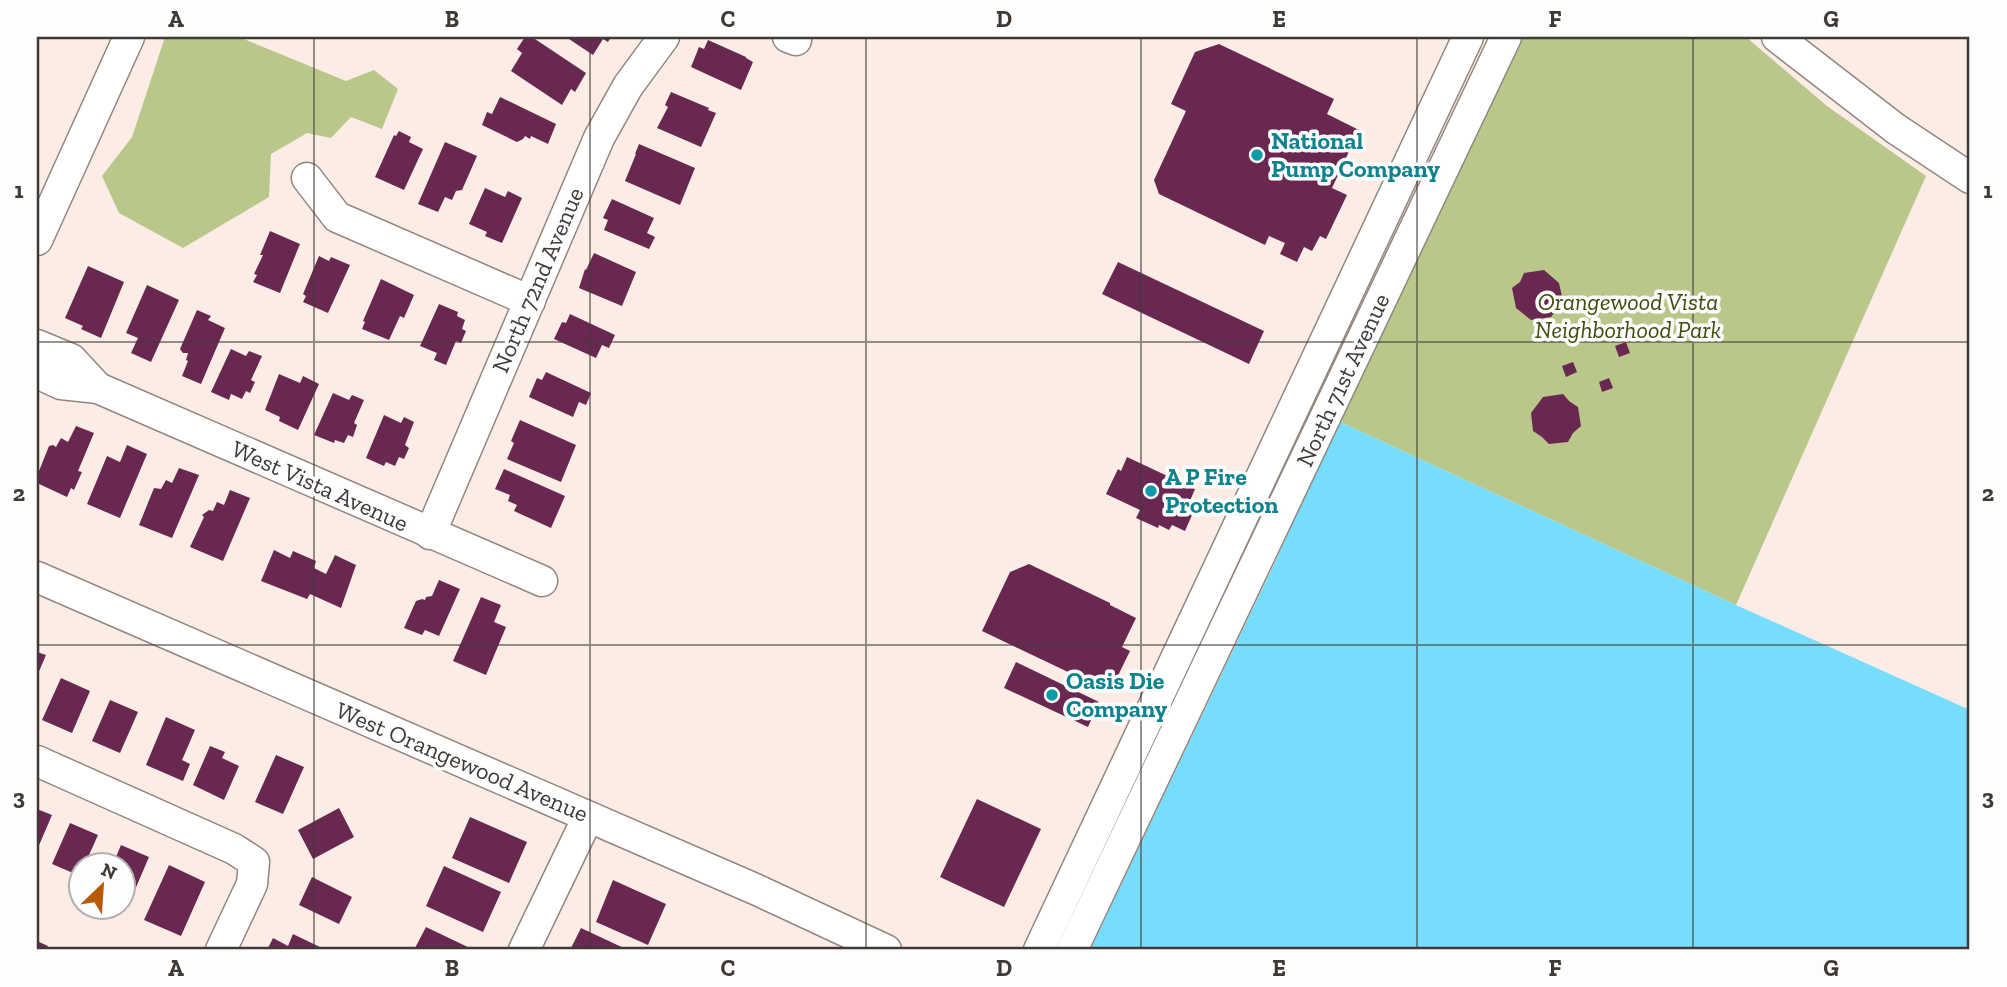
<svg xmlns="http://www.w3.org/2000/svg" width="2007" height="987" viewBox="0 0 2007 987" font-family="'Zilla Slab',serif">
  <rect width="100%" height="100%" fill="#fbede5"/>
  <g fill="#bac78b">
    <polygon points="165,37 239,37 346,81 374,70 398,89 382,129 351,117 331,138 307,133 271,154 269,197 183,248 119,213 102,176 132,137"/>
    <polygon points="1521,37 1746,37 1827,106 1926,176 1736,605 1338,421"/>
  </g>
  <polygon fill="#77ddfc" points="1338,421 1736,605 1970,710 1970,950 1090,950 1276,560"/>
  <g fill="#692850">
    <polygon points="525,37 532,37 586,73 575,92 571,89 562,105 511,71 522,53 517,49"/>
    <polygon points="566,37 611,37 608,42 603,39 593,55"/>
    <polygon points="708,40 746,57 746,58 753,62 741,90 691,67 699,47 704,49"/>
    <polygon points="1219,44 1334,99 1327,114 1359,130 1332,188 1347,195 1326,239 1320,236 1312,251 1304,247 1297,262 1280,254 1285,243 1269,236 1265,245 1159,194 1154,180 1186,111 1171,104 1195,52"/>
    <polygon points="671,92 709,108 708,110 716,113 701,147 657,128 668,107 665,105"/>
    <polygon points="500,97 556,124 548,144 531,136 530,139 525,136 523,139 517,142 482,125 487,112 492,114"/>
    <polygon points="399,131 411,137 409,142 423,149 404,190 375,177 394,135 396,136"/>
    <polygon points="445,142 477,156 462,190 456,191 452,200 445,197 438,212 418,204"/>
    <polygon points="639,144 695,168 680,205 625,181 636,154 635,154"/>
    <polygon points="485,188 505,197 508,191 522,198 502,243 485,236 487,232 469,224"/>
    <polygon points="612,199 654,218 647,233 655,237 649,249 604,230 608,220 603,218"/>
    <polygon points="270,231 300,244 280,293 253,282 257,275 254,274 263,255 260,255"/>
    <polygon points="594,253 636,272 622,306 579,288 585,269 586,270"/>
    <polygon points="319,256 329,261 331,257 350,265 328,313 303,302 306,296 303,294"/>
    <polygon points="1118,262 1264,331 1249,364 1102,294"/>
    <polygon points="88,266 124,282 101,338 81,329 83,326 65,318"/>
    <polygon points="1544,270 1559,283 1563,301 1551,317 1531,320 1516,308 1512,288 1520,282 1524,273"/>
    <polygon points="381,279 414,295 404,318 400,316 389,340 362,329 365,322 363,321"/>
    <polygon points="147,285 179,300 151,362 131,353 138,338 126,333"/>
    <polygon points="439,304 458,312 457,316 465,320 462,329 466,331 461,343 456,341 446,365 434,360 437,353 420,346"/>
    <polygon points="197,310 211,316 208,320 225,328 201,384 182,376 188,361 186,360 188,353 183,353 180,349"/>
    <polygon points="570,314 615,335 609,348 602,345 596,358 554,339 562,322 566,323"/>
    <polygon points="1589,325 1593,336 1583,340 1579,329"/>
    <polygon points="1626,342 1630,353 1619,357 1615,346"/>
    <polygon points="231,349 246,356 249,351 262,356 251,380 255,382 250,393 246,391 242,399 231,394 229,400 211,392"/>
    <polygon points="1573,362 1577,372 1566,377 1562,366"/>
    <polygon points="546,372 591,393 586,405 579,402 573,417 529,397 537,378 542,380"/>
    <polygon points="279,374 300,383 303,376 319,384 298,430 279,421 280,417 265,410"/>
    <polygon points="1609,378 1613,388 1602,392 1599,382"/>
    <polygon points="333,393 349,400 352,395 364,400 354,423 357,425 353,437 348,435 344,443 335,440 334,443 314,435"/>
    <polygon points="1563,394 1569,401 1578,407 1581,426 1573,433 1568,442 1549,444 1542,437 1533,431 1531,413 1543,397"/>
    <polygon points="384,415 401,423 404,417 414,422 405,445 409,448 404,459 399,457 395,466 386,462 384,466 366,458"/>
    <polygon points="520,420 576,445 561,482 507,459 514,443 511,441"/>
    <polygon points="76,426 94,433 78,471 82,472 74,490 71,488 67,497 37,483 37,476 49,446 53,445 56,447 61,438 68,442"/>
    <polygon points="127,445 147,454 120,518 87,504 107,456 120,462"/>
    <polygon points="1127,457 1195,489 1189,503 1196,506 1185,531 1172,525 1169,530 1159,525 1158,528 1136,518 1140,510 1106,494 1118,469 1121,471"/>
    <polygon points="179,468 199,475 172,538 139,525 154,488 161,489 166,480 172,483"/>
    <polygon points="504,469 565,496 551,528 514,511 517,505 508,501 510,495 495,489"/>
    <polygon points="230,490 250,498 223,561 190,547 204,517 202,515 209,510 213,511 217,502 224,505"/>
    <polygon points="274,550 290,558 293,551 316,561 314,568 326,574 335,555 356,565 341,608 310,594 307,599 261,581"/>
    <polygon points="1029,564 1110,603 1110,605 1136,618 1122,647 1130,651 1110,692 982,631 1010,572"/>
    <polygon points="439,580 460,589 439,636 425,630 422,635 404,628 416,601 422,599 425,600 426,597 432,596"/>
    <polygon points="481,597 501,605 494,622 506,627 486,675 453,661"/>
    <polygon points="37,652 46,655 37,676"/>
    <polygon points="1016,662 1099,702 1090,717 1092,718 1088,727 1004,688"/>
    <polygon points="61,678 90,691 72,733 42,720"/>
    <polygon points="110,700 138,712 120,753 92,741"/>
    <polygon points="166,717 195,730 182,760 190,764 183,781 146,765"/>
    <polygon points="210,746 225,752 222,758 239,766 224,800 193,785"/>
    <polygon points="276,755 304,767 283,814 255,802"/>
    <polygon points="977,799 1041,829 1004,907 940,877"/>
    <polygon points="339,808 354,837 313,859 298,830"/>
    <polygon points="37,809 52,815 37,850"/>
    <polygon points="470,817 527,842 509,883 452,858"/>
    <polygon points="70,823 98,835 85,864 80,864 80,876 52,864"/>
    <polygon points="121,845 149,857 131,899 122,895 122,864 113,864"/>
    <polygon points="169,865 205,882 181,936 144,920"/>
    <polygon points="444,866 501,892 483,932 426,906"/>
    <polygon points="312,877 352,897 339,924 299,905"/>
    <polygon points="613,880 666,904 648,945 596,922"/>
    <polygon points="426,927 474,950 414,950"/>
    <polygon points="581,928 628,950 570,950"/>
    <polygon points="293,934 326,950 267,950 273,938 288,946"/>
    <polygon points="37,941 48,946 46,950 37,950"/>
  </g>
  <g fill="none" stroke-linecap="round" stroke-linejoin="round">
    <g stroke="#92867f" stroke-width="33">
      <g id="minor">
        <polyline points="788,37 796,40"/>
        <polyline points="1777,37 1896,129 1970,178"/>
        <polyline points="307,178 337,217 530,301"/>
        <polyline points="37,240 129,37"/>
        <polyline points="37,345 71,359 98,388"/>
        <polyline points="37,373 61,384 98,388 542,581"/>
        <polyline points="430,534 599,138 628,86 664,37"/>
        <polyline points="37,577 755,889 886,950"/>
        <polyline points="37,761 234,849 254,862 252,884 221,950"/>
        <polyline points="524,950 588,817"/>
        <polyline points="1039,950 1468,37"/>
        <polyline points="1072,950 1506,37"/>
      </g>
    </g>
    <use href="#minor" stroke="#fff" stroke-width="30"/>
  </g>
  <path fill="none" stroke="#403a37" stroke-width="2" stroke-opacity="0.55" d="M314,37V950M590,37V950M866,37V950M1141,37V950M1417,37V950M1693,37V950M37,342H1970M37,645H1970"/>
  <g fill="#0f9aa8" stroke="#fdfdfd" stroke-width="2.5">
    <circle cx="1257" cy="155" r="7"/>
    <circle cx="1151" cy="491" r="7"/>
    <circle cx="1052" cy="695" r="7"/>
  </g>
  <g text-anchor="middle" stroke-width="7" stroke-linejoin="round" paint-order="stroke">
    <g font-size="24" font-weight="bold" fill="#0d838f" stroke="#fdfdfd" text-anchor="start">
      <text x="1271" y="149">National<tspan x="1271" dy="28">Pump Company</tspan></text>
      <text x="1165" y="485">A P Fire<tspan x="1165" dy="28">Protection</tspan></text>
      <text x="1066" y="689">Oasis Die<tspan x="1066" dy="28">Company</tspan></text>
    </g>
    <g font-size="24" fill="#403a37" stroke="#fdfdfd">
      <text transform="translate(538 280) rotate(-67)" y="8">North 72nd Avenue</text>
      <text transform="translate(1343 380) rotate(-65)" y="8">North 71st Avenue</text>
      <text transform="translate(320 486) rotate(24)" y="8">West Vista Avenue</text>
      <text transform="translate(462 762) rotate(23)" y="8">West Orangewood Avenue</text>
    </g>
    <g font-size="24" font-style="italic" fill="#414b10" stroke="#fdfdfd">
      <text x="1628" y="310">Orangewood Vista<tspan x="1628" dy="28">Neighborhood Park</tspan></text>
    </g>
  </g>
  <rect width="2007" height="987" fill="none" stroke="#fdfdfd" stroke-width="77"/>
  <g transform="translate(102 886) rotate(25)"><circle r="33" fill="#fdfdfd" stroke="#b1afae" stroke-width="2"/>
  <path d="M0-5L12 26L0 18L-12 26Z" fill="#b75a05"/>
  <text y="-10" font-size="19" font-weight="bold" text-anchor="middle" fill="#403a37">N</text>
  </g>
  <rect x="38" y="38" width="1930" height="910" fill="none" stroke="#403a37" stroke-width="2.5"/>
  <g font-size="23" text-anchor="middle" font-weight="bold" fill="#403a37">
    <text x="176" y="27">A</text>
    <text x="452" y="27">B</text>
    <text x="728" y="27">C</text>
    <text x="1004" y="27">D</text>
    <text x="1279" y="27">E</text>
    <text x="1555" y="27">F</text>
    <text x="1831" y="27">G</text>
    <text x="19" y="198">1</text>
    <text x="1988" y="198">1</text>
    <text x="19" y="501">2</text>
    <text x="1988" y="501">2</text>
    <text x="19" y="805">3</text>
    <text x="1988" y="805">3</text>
    <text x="176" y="976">A</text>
    <text x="452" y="976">B</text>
    <text x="728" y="976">C</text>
    <text x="1004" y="976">D</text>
    <text x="1279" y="976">E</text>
    <text x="1555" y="976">F</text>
    <text x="1831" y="976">G</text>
  </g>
</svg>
